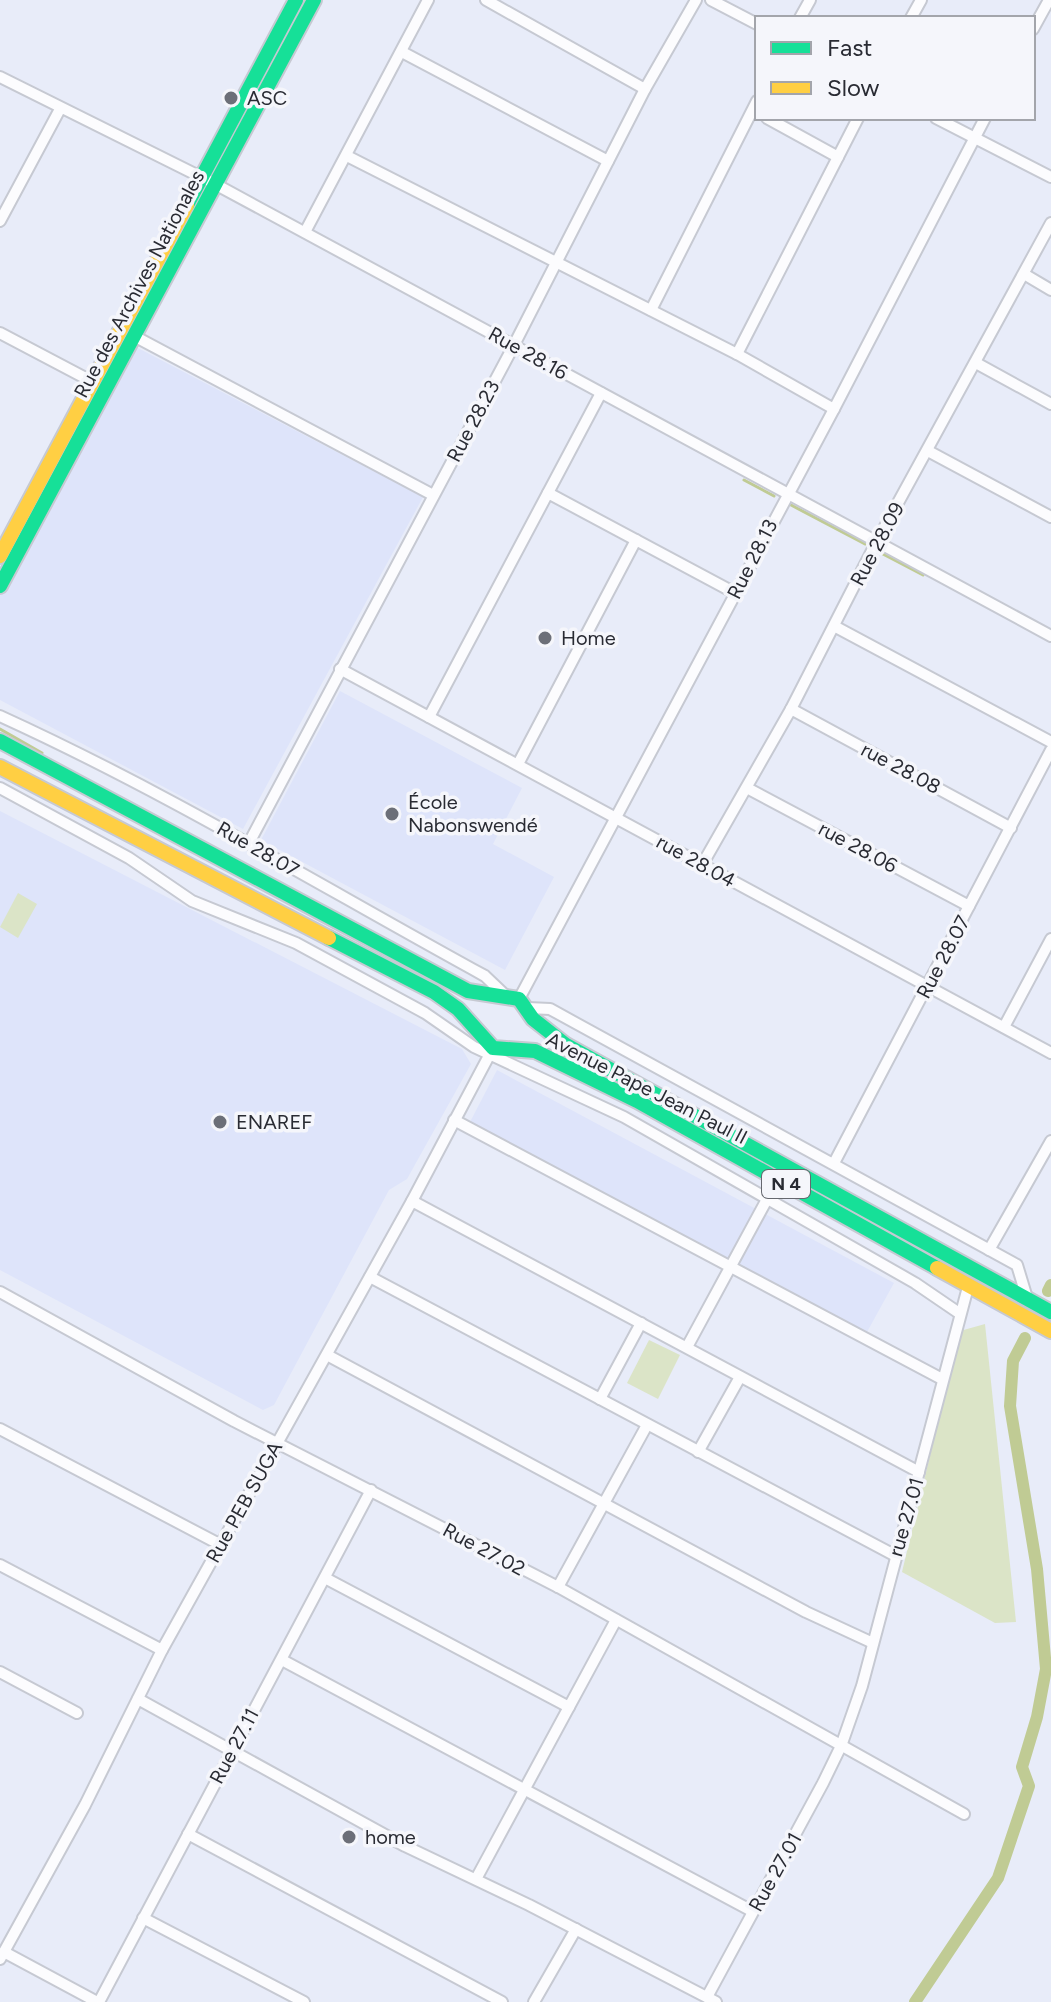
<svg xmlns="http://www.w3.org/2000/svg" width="1051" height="2002" viewBox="0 0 1051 2002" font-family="Figtree,sans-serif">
  <rect width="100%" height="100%" fill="#e8ecf9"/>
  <g fill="#dee4fa">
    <polygon points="134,346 423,497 243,829 0,700 0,596"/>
    <polygon points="340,691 522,788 493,844 554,877 505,970 261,840"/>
    <polygon points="0,811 462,1049 471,1064 407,1179 389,1190 274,1405 263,1410 0,1270"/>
    <polygon points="497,1070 894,1283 867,1332 470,1122"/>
  </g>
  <g fill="#dbe4c7">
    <polygon points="18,893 37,904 18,938 0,927"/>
    <polygon points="985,1324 1016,1622 995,1623 902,1572 960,1331"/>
    <polygon points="649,1340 680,1355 658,1399 627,1383"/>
  </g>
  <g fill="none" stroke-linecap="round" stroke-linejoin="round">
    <g stroke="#c0cb94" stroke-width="3">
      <polyline points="744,480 774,496"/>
      <polyline points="791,505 865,544"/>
      <polyline points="881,553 923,575"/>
      <polyline points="0,729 42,753"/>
    </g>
    <g stroke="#c0cb94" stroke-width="12">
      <polyline points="1048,1291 1051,1285"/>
      <polyline points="915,2002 998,1878 1029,1786 1022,1767 1037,1717 1046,1669 1037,1569 1010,1406 1013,1361 1025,1338"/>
    </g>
    <g stroke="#c6c9d2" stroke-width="14">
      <g id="street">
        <polyline points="486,0 645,89"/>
        <polyline points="711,0 757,24"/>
        <polyline points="800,18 810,0"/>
        <polyline points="911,18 921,0"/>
        <polyline points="1033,29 1049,0"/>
        <polyline points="402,52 608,161"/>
        <polyline points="0,77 215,184 1051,636"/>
        <polyline points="767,118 838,157"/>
        <polyline points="936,118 1051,177"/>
        <polyline points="347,156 737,354 834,409"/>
        <polyline points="0,221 60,109"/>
        <polyline points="305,232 428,0"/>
        <polyline points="1024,274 1051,290"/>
        <polyline points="651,310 757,101"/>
        <polyline points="0,333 93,382"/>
        <polyline points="134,336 433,495"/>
        <polyline points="737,354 858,118"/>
        <polyline points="976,363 1051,404"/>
        <polyline points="928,451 1051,517"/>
        <polyline points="548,493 735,593"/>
        <polyline points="834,626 1051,742"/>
        <polyline points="340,669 1051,1053"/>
        <polyline points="791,709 1011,828"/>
        <path d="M0,716C167,792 324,888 485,976L505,995"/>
        <polyline points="429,717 601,393"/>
        <polyline points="518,764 636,540"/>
        <polyline points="0,788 129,858 192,901 296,943 425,1013 474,1047 624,1117 915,1283 959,1313"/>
        <polyline points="747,788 969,906"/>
        <polyline points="250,841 514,345 645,89 696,0"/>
        <polyline points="702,865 791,709 876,543 1051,223"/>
        <polyline points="519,999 834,409 985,118"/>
        <polyline points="528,1008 550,1009 1017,1265 1027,1298"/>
        <polyline points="1004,1027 1051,939"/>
        <polyline points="454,1120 942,1379"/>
        <polyline points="834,1163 1051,750"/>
        <polyline points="412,1201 919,1472"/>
        <polyline points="989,1250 1051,1141"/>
        <polyline points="370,1277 896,1556"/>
        <polyline points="0,1292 234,1421 558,1587 964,1814"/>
        <polyline points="687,1347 778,1179"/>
        <polyline points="327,1355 806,1612 873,1643"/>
        <polyline points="600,1399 641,1323"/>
        <polyline points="0,1429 221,1545"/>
        <polyline points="698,1452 740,1377"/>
        <polyline points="0,1565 162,1650"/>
        <polyline points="325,1578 569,1707"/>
        <polyline points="558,1587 647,1425"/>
        <polyline points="282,1660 752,1911"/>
        <polyline points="0,1672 77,1713"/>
        <polyline points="138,1699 405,1846 529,1905 716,2002"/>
        <polyline points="188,1834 502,2002"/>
        <polyline points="476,1879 616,1620"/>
        <polyline points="143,1918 304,2002"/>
        <polyline points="4,1952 97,2002"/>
        <polyline points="0,1959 85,1805 162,1650 412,1201 492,1050"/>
        <polyline points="707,1997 823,1783 841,1746 862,1686 968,1287"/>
        <polyline points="99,2002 371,1490"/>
        <polyline points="534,2002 576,1929"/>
      </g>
    </g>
    <g stroke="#c6c9d2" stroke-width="18">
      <g id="fast">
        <polyline points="187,205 296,0"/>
        <polyline points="0,586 314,0"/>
        <polyline points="0,741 468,991 519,999 533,1019 566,1045 1051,1312"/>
        <polyline points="329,938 434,992 458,1009 493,1048 535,1051 637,1101 937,1268"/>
      </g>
    </g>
    <g stroke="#c6c9d2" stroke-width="18">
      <g id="slow">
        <polyline points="0,556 187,205"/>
        <polyline points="0,767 329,938"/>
        <polyline points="937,1268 1051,1331"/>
      </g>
    </g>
    <use href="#street" stroke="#fcfcfe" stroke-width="10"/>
    <use href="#fast" stroke="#16e098" stroke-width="14"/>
    <use href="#slow" stroke="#ffcf43" stroke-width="14"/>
  </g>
  <g fill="#6c6f78" stroke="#f5f6fb" stroke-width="3">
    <circle cx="231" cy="98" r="8"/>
    <circle cx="545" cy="638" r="8"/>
    <circle cx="392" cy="814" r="8"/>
    <circle cx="220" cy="1122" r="8"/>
    <circle cx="349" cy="1837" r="8"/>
  </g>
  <g text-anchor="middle" stroke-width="7" stroke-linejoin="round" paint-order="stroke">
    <rect fill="#f5f6fb" stroke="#66686f" stroke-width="2" x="762" y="1170" width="48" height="28" rx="6"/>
    <g font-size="18" font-weight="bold" fill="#292b33">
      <text x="786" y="1190">N 4</text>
    </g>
    <g font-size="20" fill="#292b33" stroke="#f5f6fb" text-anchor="start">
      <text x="247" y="105">ASC</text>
      <text x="561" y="645">Home</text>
      <text x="408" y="809">École<tspan x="408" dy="23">Nabonswendé</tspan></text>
      <text x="236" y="1129">ENAREF</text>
      <text x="365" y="1844">home</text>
    </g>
    <g font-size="20" fill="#292b33" stroke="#f5f6fb">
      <text transform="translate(139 284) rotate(-62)" y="7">Rue des Archives Nationales</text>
      <text transform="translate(528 353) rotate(29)" y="7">Rue 28.16</text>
      <text transform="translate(473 421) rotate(-62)" y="7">Rue 28.23</text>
      <text transform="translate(877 544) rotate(-62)" y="7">Rue 28.09</text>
      <text transform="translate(752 559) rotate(-63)" y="7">Rue 28.13</text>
      <text transform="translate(901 768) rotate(28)" y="7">rue 28.08</text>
      <text transform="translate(858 847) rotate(28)" y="7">rue 28.06</text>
      <text transform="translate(258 849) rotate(30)" y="7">Rue 28.07</text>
      <text transform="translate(696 861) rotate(29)" y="7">rue 28.04</text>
      <text transform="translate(943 957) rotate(-62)" y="7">Rue 28.07</text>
      <text transform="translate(647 1088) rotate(27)" y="7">Avenue Pape Jean Paul II</text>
      <text transform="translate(244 1502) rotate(-61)" y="7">Rue PEB SUGA</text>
      <text transform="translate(906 1517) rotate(-74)" y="7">rue 27.01</text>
      <text transform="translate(484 1549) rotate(28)" y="7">Rue 27.02</text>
      <text transform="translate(234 1746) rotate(-62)" y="7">Rue 27.11</text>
      <text transform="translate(775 1872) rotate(-61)" y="7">Rue 27.01</text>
    </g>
  </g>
  <rect x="755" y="16" width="280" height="104" fill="#f5f6fb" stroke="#a3a5ab" stroke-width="2"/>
  <rect x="771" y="42" width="40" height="12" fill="#16e098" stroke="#a3a5ab" stroke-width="2"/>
  <text x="827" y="56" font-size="24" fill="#292b33">Fast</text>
  <rect x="771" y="82" width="40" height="12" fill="#ffcf43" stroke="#a3a5ab" stroke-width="2"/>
  <text x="827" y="96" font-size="24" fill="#292b33">Slow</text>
</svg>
